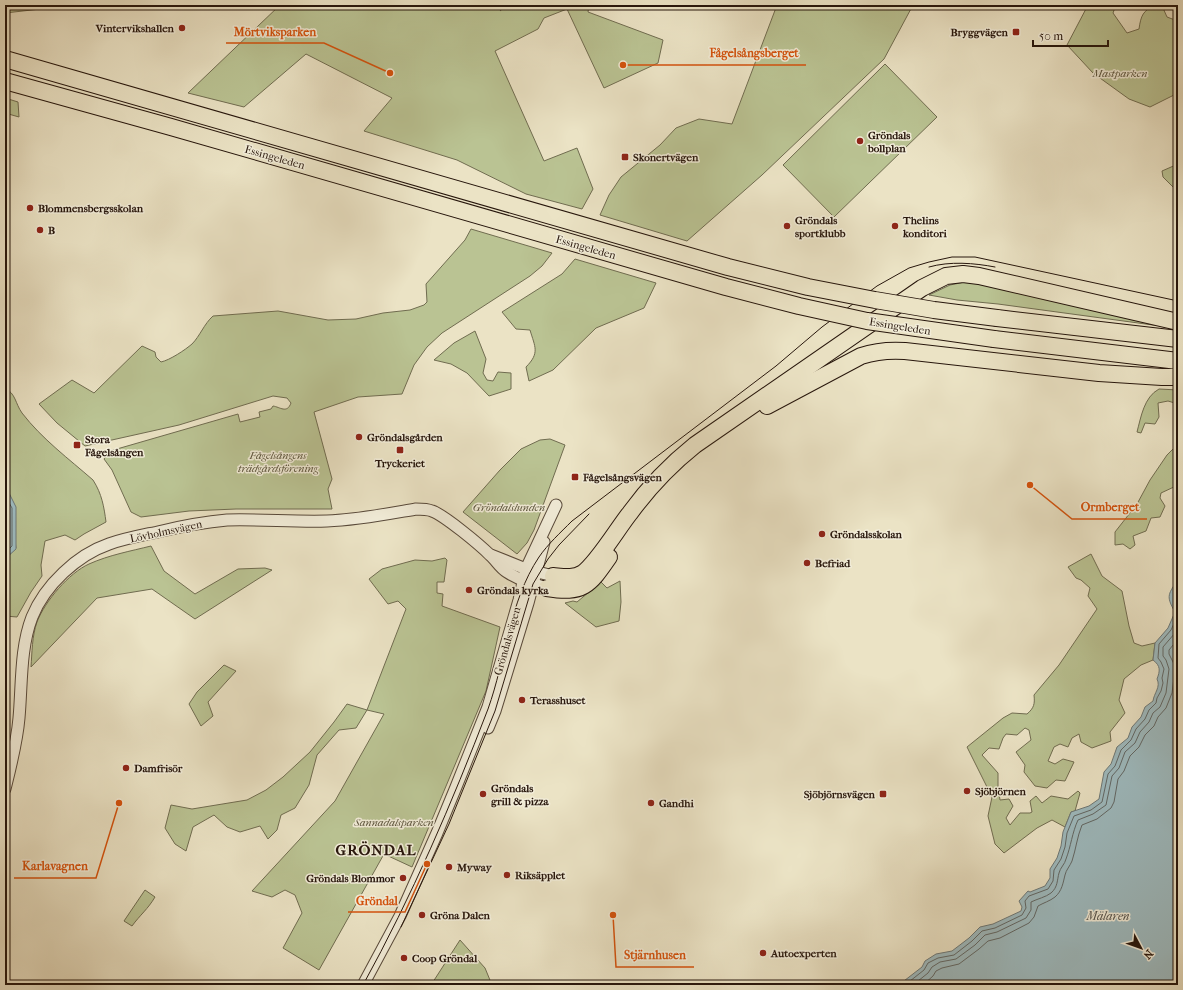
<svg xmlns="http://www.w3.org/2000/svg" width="1183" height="990" viewBox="0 0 1183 990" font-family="'IM FELL French Canon',serif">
  <rect width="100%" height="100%" fill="#ebe3c5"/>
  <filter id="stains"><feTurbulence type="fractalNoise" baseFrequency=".005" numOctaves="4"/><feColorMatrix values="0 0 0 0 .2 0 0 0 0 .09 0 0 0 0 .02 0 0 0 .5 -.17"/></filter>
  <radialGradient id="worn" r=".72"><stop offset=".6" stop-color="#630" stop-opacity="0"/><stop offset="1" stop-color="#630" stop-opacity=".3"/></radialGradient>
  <g fill="#bac393" stroke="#706c50">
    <polygon points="5,5 70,5 67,6 5,13"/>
    <polygon points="280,5 505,5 500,11 507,5 589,5 588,12 663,40 658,63 604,88 567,9 544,18 538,29 495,51 544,161 577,148 593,189 582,209 526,194 457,160 364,131 392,98 306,54 244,107 188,93"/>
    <polygon points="777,5 913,5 884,59 762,175 687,241 600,215 609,195 621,177 660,145 676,128 699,119 732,124"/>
    <path d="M1088,5H1116L1113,13L1127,33L1139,29C1141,15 1143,11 1155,5L1163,8L1167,17L1175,20L1178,19V93L1150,107L1129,99L1093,73L1067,45Z"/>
    <polygon points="885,64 937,117 834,217 783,165"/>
    <polygon points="5,98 18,102 19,117 5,113"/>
    <polygon points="1178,164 1178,192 1163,177 1162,171"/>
    <path d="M471,229L552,253L542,266L530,276L442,333L427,347L414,365L402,394L358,397L314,412L332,479L328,489L332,509H236L189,511L141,517L131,512L112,470L104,459L110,451L238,414L240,422L260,417L259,412L271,409L273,406C280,407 287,414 291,403L287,398L273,396L179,425L85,446L57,423L39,404L72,380L94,393L142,346L155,352L156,357L161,362C170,360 185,350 192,344C200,336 204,324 213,316L278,311L328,320L356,319L383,313L410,310L424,305L427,302L426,284L465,240Z"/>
    <path d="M575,259L656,283L644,308L596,328L553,370L529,381L526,367C540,353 535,347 530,330L516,329L502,312L562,274Z"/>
    <polygon points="970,281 1162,325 1153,325 998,304 957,300 929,295 950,285"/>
    <polygon points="475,331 486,359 483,373 487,380 493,381 498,372 511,373 511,389 489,396 467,373 451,364 434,360 454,343"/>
    <path d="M5,388C16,394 15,403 22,413C42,439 69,459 93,480C102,494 104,507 106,522L84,534L75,540L65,535L45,541L41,565L42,576L31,592L17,617L5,616V559L16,548L9,493L5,492Z"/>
    <path d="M1159,389L1178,390V404L1168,401L1158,403L1159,417L1155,424L1145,423L1141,433L1137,432C1141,417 1144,397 1159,389Z"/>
    <polygon points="550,439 565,445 534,530 527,543 517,554 463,512 500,470 521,449 540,440"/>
    <polygon points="1176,446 1178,447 1178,469 1177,470 1176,486 1161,493 1160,498 1165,506 1160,517 1151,518 1146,531 1133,536 1135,545 1130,549 1123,544 1115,545 1115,532 1137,504 1150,480 1167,455"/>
    <path d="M151,546L164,571L195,594L238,569L265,568L272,570L195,619L152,589L97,598L31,667C32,653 32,636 37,622C45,601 69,573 89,564C109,555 131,551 151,546Z"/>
    <path d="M1091,554L1102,576L1122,591L1129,626L1134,643L1142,646L1155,643L1153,660L1141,665L1124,679L1119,700L1125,713L1110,732L1111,741L1092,748L1081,742L1079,734L1072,738L1068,747L1060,744L1054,747L1048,761L1055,764L1063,759L1074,762L1065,781L1056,780L1047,788L1035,786L1024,772L1025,765L1016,752L1031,740L1029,730L1025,728L1017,735L1006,734L1003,738L999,749L989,748L982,755L998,773V787L1000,800L1009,799L1013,806L1006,818L1010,825L1020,813H1030L1032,812L1030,801L1036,796L1042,803L1051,796L1068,799L1078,791L1080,793L1075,811L1071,812L1065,827L1052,820L1037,828L1004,853L995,844L988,816L992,797L967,747L1003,718L1012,713L1027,714C1034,708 1035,704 1034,695L1059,665L1097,609L1088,596L1090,588L1081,580L1076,578L1068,567Z"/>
    <polygon points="445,558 447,560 444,582 437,582 437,593 443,594 442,606 500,627 486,691 412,867 384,854 319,970 283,948 302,913 295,895 285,890 272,897 252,891 335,801 384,714 367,710 356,728 339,730 317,755 309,785 295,808 281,815 277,830 268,839 260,826 240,832 227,827 214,815 193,827 186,851 175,844 165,828 171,805 192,809 247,800 266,790 283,777 310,752 334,722 347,704 367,710 406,609 398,601 388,604 369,579 382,569 415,560 432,561"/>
    <polygon points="620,581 621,602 619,621 596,627 565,603 573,601 577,602 601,582 607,588"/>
    <polygon points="224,665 236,671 208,702 213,716 201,726 189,704 197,692"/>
    <path d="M145,890L155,897C148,909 140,915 132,926L124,921Z"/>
    <polygon points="460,940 485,968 492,985 431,985"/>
  </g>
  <g fill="#9ebbc0" stroke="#6e7978">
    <polygon points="5,492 9,493 16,507 16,549 5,559"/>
    <path d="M1178,579V985H897L900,984L922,967L925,961L936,954L952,951L969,938L980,927L993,924L1021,911L1022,907L1019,901L1028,891L1030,892L1045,886L1050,878V869L1057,858L1061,846L1063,832L1071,812L1089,806L1099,799L1104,772L1111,764L1117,747L1128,738L1132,727L1141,717L1145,707L1153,701C1154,693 1161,687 1157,679C1160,671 1161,666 1153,660L1155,643L1168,628L1175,612C1165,595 1169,594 1178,579Z"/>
  </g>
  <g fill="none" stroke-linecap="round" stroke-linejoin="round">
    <g stroke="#626866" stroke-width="1">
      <polyline points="5,496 12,508 12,546 5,553"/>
      <polyline points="5,505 7,510 7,544 5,546"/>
      <polyline points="905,985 924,970 928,963 938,958 954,955 972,941 982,931 995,928 1022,915 1026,908 1025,901 1029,896 1048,889 1053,881 1054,870 1061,859 1065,847 1067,833 1074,816 1091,810 1102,802 1108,774 1115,766 1121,750 1131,740 1136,729 1145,719 1149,710 1156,703 1157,698 1161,691 1163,683 1162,678 1164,669 1161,662 1158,658 1159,644 1171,630 1178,615"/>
      <path d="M913,985L928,973L932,967L940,962L956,959L975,945L985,935L997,932L1026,918L1031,910V902C1037,899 1046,897 1051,893C1058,887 1057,880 1059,873C1060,868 1065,864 1066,859C1071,846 1072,833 1078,820L1093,814L1106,805L1112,776L1119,768L1125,752L1135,743L1140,732L1149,722L1153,713L1160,707L1166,693L1169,669L1166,660L1163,656V647L1175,633L1178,627"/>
      <path d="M923,985L933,976L936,971L942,968L959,964L979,949L988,941L1000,938L1029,923L1034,917L1038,906C1043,903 1050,901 1055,897C1062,891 1063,883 1065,875C1066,870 1070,866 1072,861C1076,849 1077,837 1082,825L1097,819L1111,808L1114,802L1118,779L1124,771L1130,756L1139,747L1145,735L1154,726L1158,717L1166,708L1172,693L1175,670L1174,664L1169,654V650L1178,639"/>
    </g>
    <g stroke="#58493a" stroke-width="13">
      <g id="tertiary">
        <polyline points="491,555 526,569 553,576"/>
        <polyline points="488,728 495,711 528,603 544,542"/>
        <path d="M5,789C11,765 17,742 19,718C22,685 20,648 32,617C45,585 77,555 109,544C126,538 144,535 162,531C183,526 205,522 227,520C260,519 294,522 327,521C357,520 387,514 416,509C421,509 427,509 432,511C444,515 480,545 490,555C496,560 500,568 507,572C519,580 533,584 547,588"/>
        <polyline points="363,985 400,916 437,833 456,787 488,707 519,600 526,569 556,505"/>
      </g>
    </g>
    <g stroke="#27160c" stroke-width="18">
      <g id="motorway">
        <polyline points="997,318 1178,339"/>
        <polyline points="994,339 1178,361"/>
        <path d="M767,406L861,356C876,351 890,350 905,351L1099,373L1162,377H1178"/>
        <path d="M553,576C564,577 573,579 583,573C597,563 618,528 630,513C649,487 670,465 695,445L922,288L946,276L963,274L979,276L1178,322"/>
        <path d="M547,588C583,594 589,586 609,557"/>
      </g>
    </g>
    <use href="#tertiary" stroke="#f2edd9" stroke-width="11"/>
    <use href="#motorway" stroke="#ebe3c5" stroke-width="16"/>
    <g stroke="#27160c" stroke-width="1">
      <path d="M929,267C950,261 974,263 995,267"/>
      <polyline points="401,927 449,824 495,711 533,584 548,559 559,545 589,514"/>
      <path d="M363,985C412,896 452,803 488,709C506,659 509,602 539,557C548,544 560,533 572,521L776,366L822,327L877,286L909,268L929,262L952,257H975L1178,301"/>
    </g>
    <g stroke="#27160c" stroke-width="18" stroke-linecap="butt">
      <g id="motorway-bridge">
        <polyline points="5,59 728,267 808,287 875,300 934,310 997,318"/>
        <polyline points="5,81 171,127 726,287 799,306 867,321 994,339"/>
      </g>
    </g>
    <use href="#motorway-bridge" stroke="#ebe3c5" stroke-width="16"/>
  </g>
  <g fill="#8f2418" stroke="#f2edd9" stroke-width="1.5">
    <circle cx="182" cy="28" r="4"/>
    <rect x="1012" y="28" width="8" height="8" rx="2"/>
    <circle cx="860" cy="141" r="4"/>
    <rect x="621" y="153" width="8" height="8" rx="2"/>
    <circle cx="30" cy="208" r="4"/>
    <circle cx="787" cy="226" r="4"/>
    <circle cx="895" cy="226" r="4"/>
    <circle cx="40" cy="230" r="4"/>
    <circle cx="359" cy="437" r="4"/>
    <rect x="73" y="441" width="8" height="8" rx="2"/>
    <rect x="396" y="446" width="8" height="8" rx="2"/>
    <rect x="571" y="473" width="8" height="8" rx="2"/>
    <circle cx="822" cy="534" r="4"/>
    <circle cx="807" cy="563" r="4"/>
    <circle cx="469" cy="590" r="4"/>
    <circle cx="522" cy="700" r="4"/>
    <circle cx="126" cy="768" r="4"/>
    <circle cx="967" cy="791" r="4"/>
    <circle cx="483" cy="794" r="4"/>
    <rect x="879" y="790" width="8" height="8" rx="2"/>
    <circle cx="651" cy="803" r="4"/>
    <circle cx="449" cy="867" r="4"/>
    <circle cx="507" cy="875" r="4"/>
    <circle cx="403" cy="878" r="4"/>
    <circle cx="422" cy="915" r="4"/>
    <circle cx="763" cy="953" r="4"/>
    <circle cx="404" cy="958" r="4"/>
  </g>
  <g text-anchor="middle" stroke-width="3" stroke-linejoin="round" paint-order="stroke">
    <g font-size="11" font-weight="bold" fill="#27160c" stroke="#f2edd9" text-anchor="start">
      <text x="174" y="32" text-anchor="end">Vintervikshallen</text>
      <text x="1008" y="36" text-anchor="end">Bryggvägen</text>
      <text x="868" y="139">Gröndals<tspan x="868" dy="13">bollplan</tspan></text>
      <text x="633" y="161">Skonertvägen</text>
      <text x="38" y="212">Blommensbergsskolan</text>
      <text x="795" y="224">Gröndals<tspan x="795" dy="13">sportklubb</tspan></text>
      <text x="903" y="224">Thelins<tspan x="903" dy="13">konditori</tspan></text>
      <text x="48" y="234">B</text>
      <text x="367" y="441">Gröndalsgården</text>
      <text x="85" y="443">Stora<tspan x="85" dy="13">Fågelsången</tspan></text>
      <text x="400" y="467" text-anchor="middle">Tryckeriet</text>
      <text x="583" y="481">Fågelsångsvägen</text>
      <text x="830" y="538">Gröndalsskolan</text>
      <text x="815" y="567">Befriad</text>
      <text x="477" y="594">Gröndals kyrka</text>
      <text x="530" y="704">Terasshuset</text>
      <text x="134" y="772">Damfrisör</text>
      <text x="491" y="792">Gröndals<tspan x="491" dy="13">grill &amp; pizza</tspan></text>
      <text x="975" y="795">Sjöbjörnen</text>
      <text x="875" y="798" text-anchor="end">Sjöbjörnsvägen</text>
      <text x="659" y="807">Gandhi</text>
      <text x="457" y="871">Myway</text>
      <text x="515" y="879">Riksäpplet</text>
      <text x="395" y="882" text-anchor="end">Gröndals Blommor</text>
      <text x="430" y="919">Gröna Dalen</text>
      <text x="771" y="957">Autoexperten</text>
      <text x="412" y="962">Coop Gröndal</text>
    </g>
    <g font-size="11" font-style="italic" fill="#5a533b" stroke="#f2edd9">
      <text x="1120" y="77">Mastparken</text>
      <text x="278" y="459">Fågelsångens<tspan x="278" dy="13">trädgårdsförening</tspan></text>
      <text x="509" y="511">Gröndalslunden</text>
      <text x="394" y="826">Sannadalsparken</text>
    </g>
    <g font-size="11" fill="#27160c" stroke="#f2edd9">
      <text transform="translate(275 157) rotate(16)" y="4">Essingeleden</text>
      <text transform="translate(586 247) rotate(16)" y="4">Essingeleden</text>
      <text transform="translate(900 326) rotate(9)" y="4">Essingeleden</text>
      <text transform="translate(166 531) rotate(-12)" y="4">Lövholmsvägen</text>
      <text transform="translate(507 641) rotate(-74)" y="4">Gröndalsvägen</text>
    </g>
    <g font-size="12" font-style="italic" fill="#51504b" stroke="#f2edd9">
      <text x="1108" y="920">Mälaren</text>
    </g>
    <g font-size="15" font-weight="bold" letter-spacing="1" fill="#27160c" stroke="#f2edd9">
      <text x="376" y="855">GRÖNDAL</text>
    </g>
  </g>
  <path fill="none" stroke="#d5520c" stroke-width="1.5" d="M390 73L324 43H226M623 65L701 65H806M1030 485L1072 519H1147M119 803L96 878H14M427 864L405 912H348M613 915L616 967H694"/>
  <g fill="#d5520c" stroke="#f2edd9" stroke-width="1.5">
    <circle cx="390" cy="73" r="4"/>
    <circle cx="623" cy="65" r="4"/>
    <circle cx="1030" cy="485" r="4"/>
    <circle cx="119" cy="803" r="4"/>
    <circle cx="427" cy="864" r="4"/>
    <circle cx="613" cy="915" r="4"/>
  </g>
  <g font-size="12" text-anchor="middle" font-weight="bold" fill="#d5520c" stroke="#f2edd9" stroke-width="3" stroke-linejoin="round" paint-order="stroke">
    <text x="275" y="36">Mörtviksparken</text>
    <text x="754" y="57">Fågelsångsberget</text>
    <text x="1110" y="511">Ormberget</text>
    <text x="55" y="870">Karlavagnen</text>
    <text x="377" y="905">Gröndal</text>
    <text x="655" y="959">Stjärnhusen</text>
  </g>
  <rect width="1183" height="990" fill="none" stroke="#ebe3c5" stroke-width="20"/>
  <rect x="6" y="6" width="1171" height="978" fill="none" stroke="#27160c" stroke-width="2"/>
  <rect x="10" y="10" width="1163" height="970" fill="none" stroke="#27160c"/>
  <g transform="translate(1141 948) rotate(131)" stroke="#f2edd9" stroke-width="3" paint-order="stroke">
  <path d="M0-3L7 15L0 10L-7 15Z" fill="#27160c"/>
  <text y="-6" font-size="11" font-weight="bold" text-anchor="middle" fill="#27160c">N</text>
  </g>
  <path d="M1033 40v6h75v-6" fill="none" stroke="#27160c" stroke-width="2"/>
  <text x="1039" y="40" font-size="12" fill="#27160c" stroke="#f2edd9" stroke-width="3" paint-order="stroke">50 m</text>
  <rect width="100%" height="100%" filter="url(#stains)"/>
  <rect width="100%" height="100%" fill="url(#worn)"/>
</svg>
